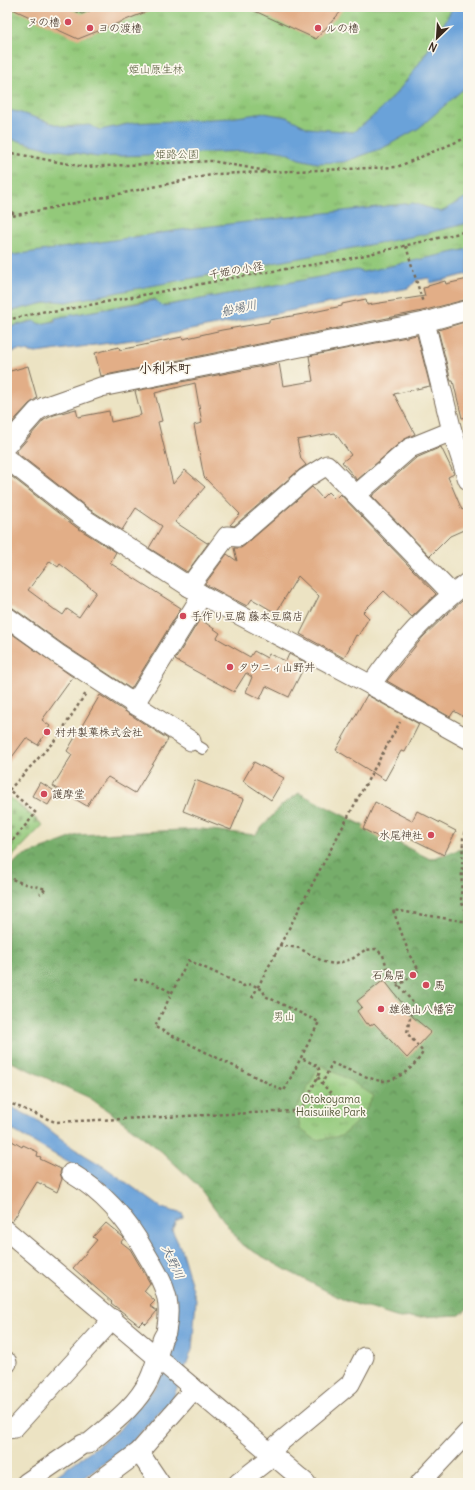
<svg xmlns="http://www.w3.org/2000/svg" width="475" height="1490" viewBox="0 0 475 1490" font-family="Delius,'Klee One',sans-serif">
  <defs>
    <pattern id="forest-crowns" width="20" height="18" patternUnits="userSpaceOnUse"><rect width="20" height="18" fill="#76ad6a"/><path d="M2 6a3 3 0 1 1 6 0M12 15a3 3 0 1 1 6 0" fill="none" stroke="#628d57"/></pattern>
    <pattern id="cemetery-stones" width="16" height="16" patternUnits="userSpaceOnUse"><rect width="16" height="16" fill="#93c97a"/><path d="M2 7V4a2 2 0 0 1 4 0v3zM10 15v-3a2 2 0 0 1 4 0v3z" fill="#79a363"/></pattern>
    <pattern id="park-tufts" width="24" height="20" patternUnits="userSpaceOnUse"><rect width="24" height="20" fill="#93c97a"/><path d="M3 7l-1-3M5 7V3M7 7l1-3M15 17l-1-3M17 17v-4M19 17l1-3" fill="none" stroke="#79a363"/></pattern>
  </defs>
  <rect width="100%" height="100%" fill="#fbf7ec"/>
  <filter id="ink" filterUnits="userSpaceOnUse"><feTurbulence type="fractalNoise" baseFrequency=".025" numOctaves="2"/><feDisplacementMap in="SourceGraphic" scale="8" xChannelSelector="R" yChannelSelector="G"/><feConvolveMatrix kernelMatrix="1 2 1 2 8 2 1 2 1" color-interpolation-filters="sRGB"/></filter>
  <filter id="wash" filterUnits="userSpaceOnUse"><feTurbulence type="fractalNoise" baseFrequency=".012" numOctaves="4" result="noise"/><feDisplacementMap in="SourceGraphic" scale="16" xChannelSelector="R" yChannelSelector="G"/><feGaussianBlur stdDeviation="0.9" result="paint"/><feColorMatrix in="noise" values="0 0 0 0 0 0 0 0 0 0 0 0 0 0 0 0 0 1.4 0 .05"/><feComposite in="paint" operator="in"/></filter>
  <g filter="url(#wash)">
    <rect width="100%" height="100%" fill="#ece3c3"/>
    <polygon fill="url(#forest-crowns)" stroke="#586c44" points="299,793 430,859 468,847 468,1308 460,1315 399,1318 346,1301 288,1271 242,1245 198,1186 161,1151 122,1121 90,1098 7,1060 7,871 19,858 78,835 202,829 255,835 282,805"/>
    <polygon fill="url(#cemetery-stones)" stroke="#677a4c" points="7,795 43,825 7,862"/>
    <g fill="url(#park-tufts)" stroke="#677a4c">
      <polygon points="7,7 468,7 468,249 363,274 358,271 162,306 155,299 58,318 41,326 30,321 7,331"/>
      <polygon points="320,1065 351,1081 374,1096 359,1120 341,1136 316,1140 300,1129 297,1108"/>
    </g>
    <g fill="#6ba2d9" stroke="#53667c">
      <path d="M453,7H468V85L419,128L383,148L344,162L317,163L299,159L284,152L271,150L97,157L42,147L7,138V110L18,112L64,127L89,125L100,130L133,123L230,118L264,113L287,117L308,128L353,132C398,101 427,55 453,7Z"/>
      <polygon points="468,196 468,223 416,236 66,302 54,301 7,312 7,256 194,228 413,203 441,212"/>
      <polygon points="468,249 468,274 431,283 429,278 417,280 409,288 154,337 36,353 19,350 7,354 7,329 16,325 34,321 40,324 55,321 55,318 155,300 163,306 357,270 363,272"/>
      <polygon points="7,1105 37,1120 73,1148 106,1168 162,1208 183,1214 183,1217 176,1221 172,1230 181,1249 196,1300 192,1350 173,1398 128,1446 76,1483 46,1483 118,1431 157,1385 175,1337 174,1311 92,1176 7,1127"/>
    </g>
    <g id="blocks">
      <g fill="#e2ae87" fill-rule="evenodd">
        <polygon points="8,7 65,7 82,14 99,7 156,8 78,39"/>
        <polygon points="246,7 345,7 316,39"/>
        <polygon points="468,279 468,299 422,311 101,376 95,353 119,347 120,350 182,337 183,339 222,330 269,322 269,320 309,313 342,306 342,304 366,299 367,305 425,296 423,288 428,287 428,286 445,281 446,284"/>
        <polygon points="468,321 468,417 462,418 453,381 451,381 438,330"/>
        <polygon points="417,335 430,386 394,394 415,434 403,440 357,480 342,462 351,455 335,433 297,440 301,459 306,465 299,470 234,526 230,525 240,514 204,477 194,425 202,423 195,383 155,393 162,421 158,422 173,484 185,470 205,487 175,522 207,543 209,542 187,572 149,548 162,526 136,508 122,530 89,509 16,452 44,420 54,415 76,409 78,417 109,411 111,422 141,415 135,391 279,363 283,386 313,381 309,356"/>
        <polygon points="28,366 37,398 29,404 7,428 7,372"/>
        <polygon points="441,447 454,474 448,477 462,510 468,507 468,528 450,536 430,556 372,496 416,458"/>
        <path d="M7,473L76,527L116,552L110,563L181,608L131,689L64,645L13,608L7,606ZM50,561L58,567L60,564L96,592L79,617L67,609L63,615L56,610H55L28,590Z"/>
        <polygon points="312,487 322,498 328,492 335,499 340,494 436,594 412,617 384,591 363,612 369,618 358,636 356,635 344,658 300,634 319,596 298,576 276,613 252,599 247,606 205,584 227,554 237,561 234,548 241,548 245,545"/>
        <polygon points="468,596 468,719 454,711 450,717 387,681 423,637 448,613"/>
        <polygon points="200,619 220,633 217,638 250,657 254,651 267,658 269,654 286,661 289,654 306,663 289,697 266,686 260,699 246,692 252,677 246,673 234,692 175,660"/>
        <polygon points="8,631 73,677 42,720 50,726 38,745 26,738 7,764"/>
        <polygon points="100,695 168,739 135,793 108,777 99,787 87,806 53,786 72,755 67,751"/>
        <polygon points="367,695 419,724 405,752 401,751 385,780 336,750"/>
        <polygon points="254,762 284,778 271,800 243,781"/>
        <polygon points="195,780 244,799 231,830 183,811"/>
        <polygon points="40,782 56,792 48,805 32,796"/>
        <polygon points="375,802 412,821 417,811 456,831 444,855 396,831 392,841 385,837 384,840 363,829"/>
        <polygon points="384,980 413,1017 431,1032 407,1058 374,1023 370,1026 368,1023 366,1024 357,1011 362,1007 357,1001"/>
        <polygon points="7,1138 22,1147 23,1145 38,1152 37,1156 41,1157 40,1159 61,1169 60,1173 62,1179 57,1192 37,1182 12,1222 7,1220"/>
        <polygon points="106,1223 123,1237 124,1238 121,1242 130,1249 150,1283 144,1291 155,1301 150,1306 157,1311 146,1324 143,1321 139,1325 111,1303 112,1302 73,1268 97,1240 93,1237"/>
      </g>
    </g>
  </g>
  <g filter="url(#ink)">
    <use href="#blocks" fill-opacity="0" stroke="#796b58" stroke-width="1"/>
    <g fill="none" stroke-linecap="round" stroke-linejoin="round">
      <g stroke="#796b58" stroke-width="12">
        <polyline id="lane" points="198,746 203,749"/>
      </g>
      <g stroke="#796b58" stroke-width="21">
        <g id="street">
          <polyline points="425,322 452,431 468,480"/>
          <polyline points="7,445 37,411 44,407 101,387 425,322 468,310"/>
          <polyline points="7,459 83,518 202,595 371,685 468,739"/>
          <polyline points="356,495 410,448 452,431"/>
          <polyline points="189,587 227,536 238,537 306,478 327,465 452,594"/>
          <polyline points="7,617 58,654 191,741"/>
          <path d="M371,685C397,646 430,611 468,582"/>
          <polyline points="134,705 202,595"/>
          <polyline points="7,1231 306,1483"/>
          <polyline points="7,1362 7,1363"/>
          <polyline points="7,1429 14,1428 113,1319"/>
          <polyline points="139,1452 160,1483"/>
          <path d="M26,1483L83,1444H88C110,1425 136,1407 149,1380C155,1368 158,1354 162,1340C163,1337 165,1335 166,1332C168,1322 169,1309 167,1298C163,1281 154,1267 145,1252C127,1219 103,1192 71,1173"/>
          <polyline points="97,1483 139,1452 188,1396 193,1388"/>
          <polyline points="238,1483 265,1462 278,1444 350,1384 364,1357"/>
          <polyline points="420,1483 468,1432"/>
        </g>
      </g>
      <g stroke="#796b58" stroke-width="2.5" stroke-dasharray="3 3" stroke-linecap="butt">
        <polyline points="7,152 84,167 212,161 266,171"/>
        <polyline points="7,156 14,153"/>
        <polyline points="7,208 15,215"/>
        <polyline points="7,217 216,174 397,167 468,137"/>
        <polyline points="406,246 423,303"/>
        <polyline points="7,320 46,311 53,312 238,277 352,258 468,231"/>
        <polyline points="9,790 57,738 86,693"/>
        <polyline points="7,793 9,790 36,813 7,847"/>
        <polyline points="468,820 463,838 461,901 468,916"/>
        <polyline points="7,877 22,883 46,889 40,894"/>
        <path d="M279,945L299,948L324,962L335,964L352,959L365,950L376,949L383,955L388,971L413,1003L407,1033L423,1052C416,1066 398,1081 382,1081C375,1081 341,1067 332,1063L322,1084"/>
        <polygon points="188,960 244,986 251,984 263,990 265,996 319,1022 284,1091 155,1027"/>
        <path d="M134,980C147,978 161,987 172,993"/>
        <polyline points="397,987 419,970 410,956 393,910 468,922"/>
        <polyline points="252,998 358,798 400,722"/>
        <polyline points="318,1077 324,1086 333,1095"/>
        <polyline points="7,1102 55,1122 295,1111 303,1107 320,1072 318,1066 301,1058"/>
      </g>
      <use href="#lane" stroke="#fff" stroke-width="10"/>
      <use href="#street" stroke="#fff" stroke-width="19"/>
    </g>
  </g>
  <g fill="#d1495b" stroke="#fbf7ec" stroke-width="1.5">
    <circle cx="68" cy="22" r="4"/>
    <circle cx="90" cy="28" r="4"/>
    <circle cx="318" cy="28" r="4"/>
    <circle cx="183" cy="616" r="4"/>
    <circle cx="230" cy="667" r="4"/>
    <circle cx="47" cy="732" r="4"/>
    <circle cx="44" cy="794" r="4"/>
    <circle cx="431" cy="835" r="4"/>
    <circle cx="413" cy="975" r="4"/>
    <circle cx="426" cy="985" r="4"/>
    <circle cx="381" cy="1009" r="4"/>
  </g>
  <g text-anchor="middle" stroke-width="3.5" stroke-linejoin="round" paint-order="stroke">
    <g font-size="11" fill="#3b2a1e" stroke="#fbf7ec" text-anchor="start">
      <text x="60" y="26" text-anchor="end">ヌの櫓</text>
      <text x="98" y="32">ヨの渡櫓</text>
      <text x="326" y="32">ルの櫓</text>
      <text x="191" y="620">手作り豆腐 藤本豆腐店</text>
      <text x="238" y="671">タウニィ山野井</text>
      <text x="55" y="736">村井製菓株式会社</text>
      <text x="52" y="798">護摩堂</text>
      <text x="423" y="839" text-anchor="end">水尾神社</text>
      <text x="405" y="979" text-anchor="end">石鳥居</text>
      <text x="434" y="989">馬</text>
      <text x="389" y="1013">雄徳山八幡宮</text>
    </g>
    <g font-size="11" fill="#555a3a" stroke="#fbf7ec">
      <text x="156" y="73">姫山原生林</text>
      <text x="177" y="158">姫路公園</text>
      <text x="284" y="1020">男山</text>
      <text x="331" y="1103">Otokoyama<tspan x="331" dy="13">Haisuiike Park</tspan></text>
    </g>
    <g font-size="11" fill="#3b2a1e" stroke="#fbf7ec">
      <text transform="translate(236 270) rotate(-10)" y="4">千姫の小径</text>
    </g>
    <g font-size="12" font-style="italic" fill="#4e5a69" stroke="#fbf7ec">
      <text transform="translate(239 308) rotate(-12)" y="4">船場川</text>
      <text transform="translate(173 1262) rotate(65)" y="4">大野川</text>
    </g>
    <g font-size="13" font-weight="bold" fill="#3b2a1e" stroke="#fbf7ec">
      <text x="165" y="373">小利木町</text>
    </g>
  </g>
  <rect width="475" height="1490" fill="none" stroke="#fbf7ec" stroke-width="24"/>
  <g transform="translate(437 38) rotate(205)" stroke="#fbf7ec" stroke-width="3" paint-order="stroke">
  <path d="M0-3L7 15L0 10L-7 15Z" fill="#3b2a1e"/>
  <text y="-6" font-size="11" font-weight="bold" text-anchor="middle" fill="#3b2a1e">N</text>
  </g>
</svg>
